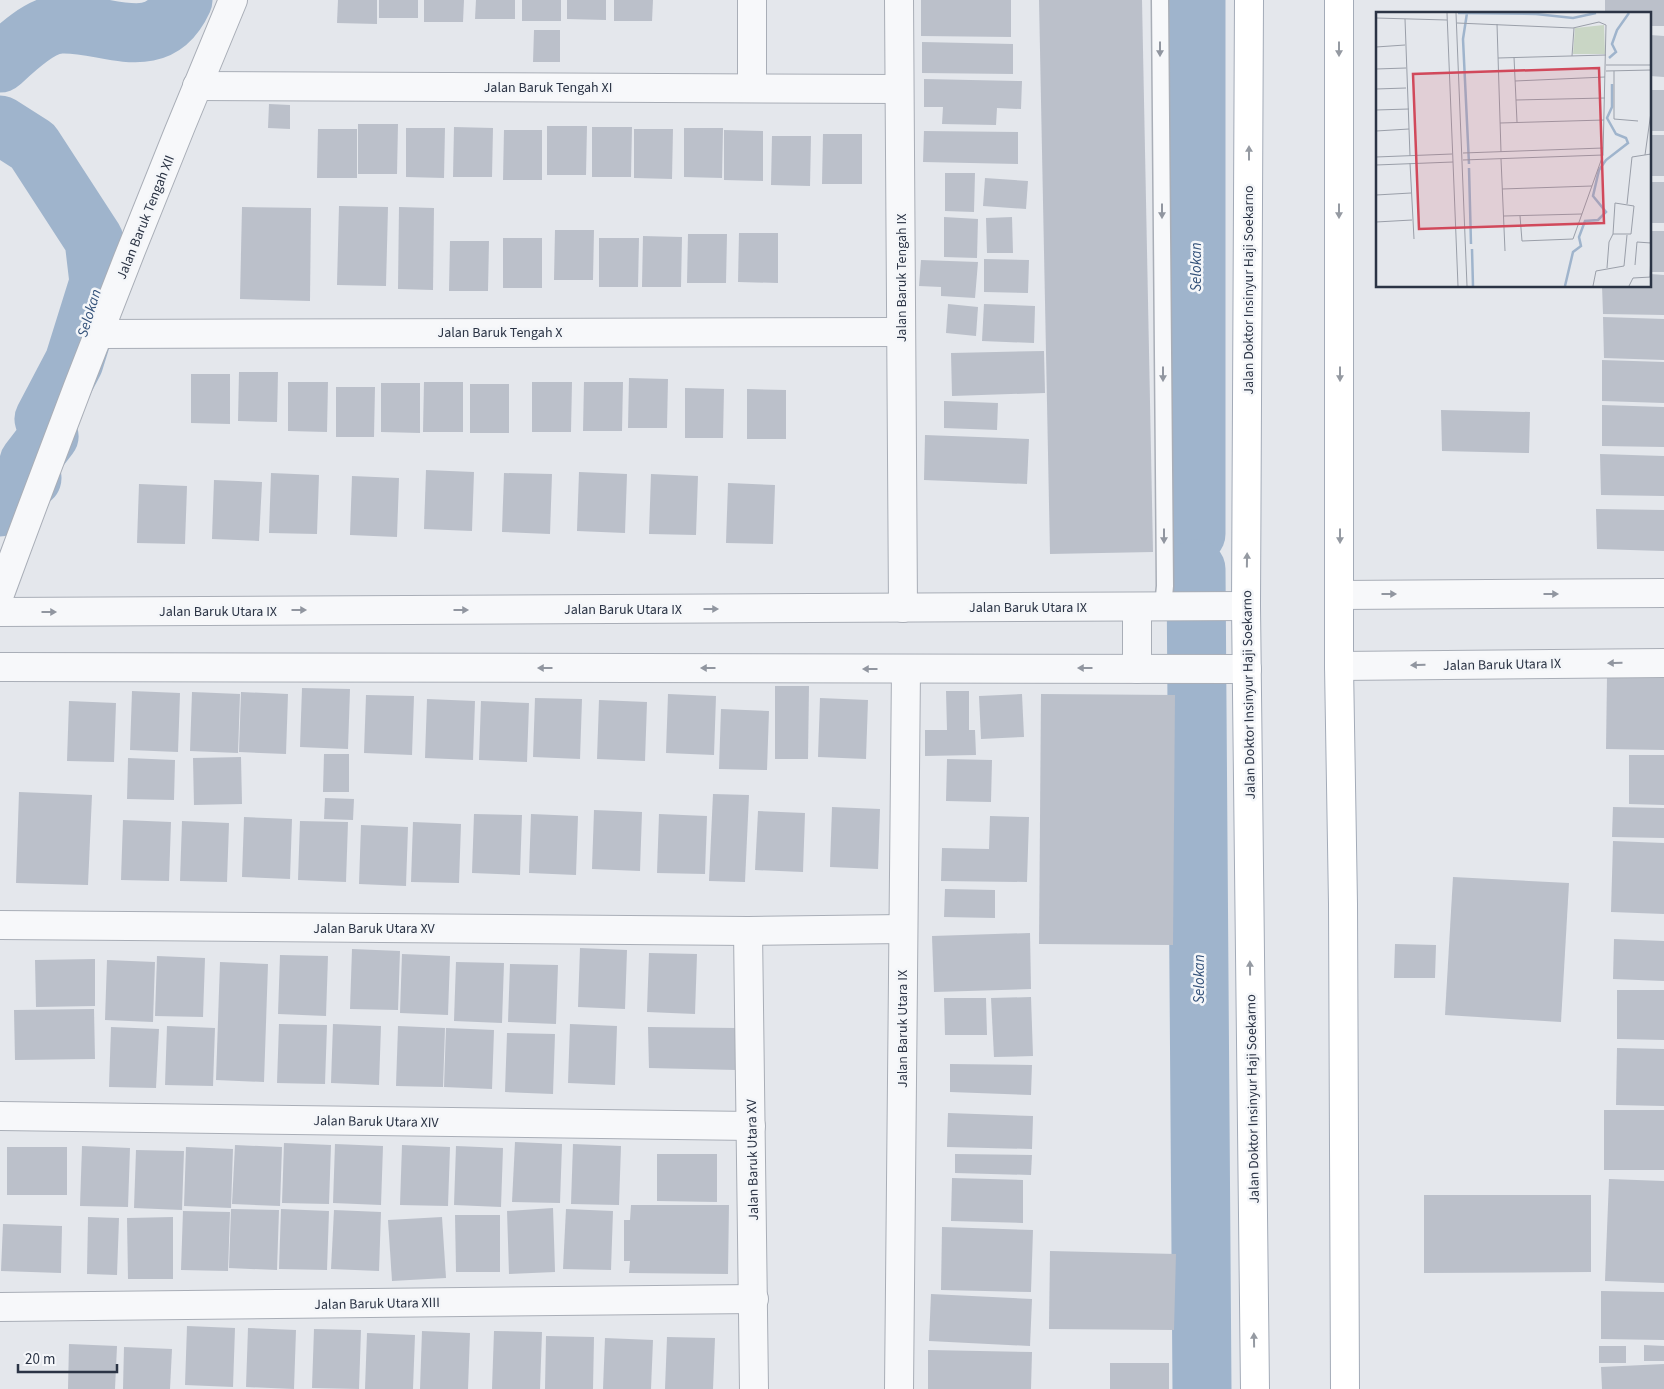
<svg xmlns="http://www.w3.org/2000/svg" width="1664" height="1389" viewBox="0 0 1664 1389" font-family="'Source Sans 3',sans-serif">
  <rect width="100%" height="100%" fill="#e4e7ec"/>
  <g fill="none" stroke-linecap="round" stroke-linejoin="round">
    <g stroke="#9fb4cc" stroke-width="59">
      <path d="M0,63C15,49 40,25 61,24C107,22 157,57 183,0"/>
      <polyline points="0,125 33,146 94,240 99,282 74,362 44,419 49,436 29,462 32,478 0,507"/>
      <polyline points="1196,534 1196,0"/>
      <polyline points="1196,569 1202,1389"/>
    </g>
  </g>
  <g fill="#bbc0ca">
    <polygon points="338,0 377,0 377,24 337,23"/>
    <rect x="379" y="0" width="39" height="18"/>
    <polygon points="424,0 464,0 463,22 424,22"/>
    <polygon points="476,0 515,0 515,19 475,19"/>
    <rect x="522" y="0" width="39" height="21"/>
    <polygon points="567,0 606,0 606,20 567,19"/>
    <polygon points="614,0 653,0 652,21 614,21"/>
    <polygon points="921,0 1011,0 1011,37 921,36"/>
    <polygon points="1039,0 1142,0 1153,552 1050,554"/>
    <polygon points="1605,0 1664,0 1664,26 1650,26 1650,14 1605,14"/>
    <polygon points="534,30 560,30 560,62 533,62"/>
    <polygon points="1650,35 1664,36 1664,77 1650,76"/>
    <polygon points="922,42 1013,44 1013,74 922,73"/>
    <polygon points="924,79 1022,81 1021,109 997,108 996,125 942,124 943,107 924,107"/>
    <rect x="1650" y="90" width="14" height="41"/>
    <polygon points="269,104 290,105 290,129 268,128"/>
    <polygon points="358,124 398,124 397,174 358,174"/>
    <polygon points="547,126 587,126 586,175 547,175"/>
    <polygon points="454,127 493,128 492,177 453,177"/>
    <polygon points="592,127 632,127 631,177 592,177"/>
    <polygon points="406,128 445,128 444,178 406,177"/>
    <polygon points="684,128 723,128 722,178 684,177"/>
    <polygon points="318,129 357,129 357,178 317,178"/>
    <polygon points="634,129 673,129 672,179 634,178"/>
    <polygon points="504,130 542,130 542,180 503,180"/>
    <polygon points="724,130 763,131 763,181 724,180"/>
    <polygon points="924,131 1018,132 1018,164 923,162"/>
    <polygon points="823,134 862,134 862,184 822,184"/>
    <rect x="1650" y="135" width="14" height="41"/>
    <polygon points="772,136 811,136 810,186 771,185"/>
    <polygon points="945,173 975,173 974,212 945,211"/>
    <polygon points="985,178 1028,181 1026,209 983,206"/>
    <rect x="1650" y="182" width="14" height="41"/>
    <polygon points="339,206 388,207 386,286 337,285"/>
    <polygon points="242,207 311,208 310,301 240,299"/>
    <polygon points="399,207 434,208 433,290 398,289"/>
    <polygon points="944,217 978,219 977,258 944,257"/>
    <polygon points="1012,217 1013,253 987,253 986,218"/>
    <polygon points="555,230 594,230 593,280 554,280"/>
    <rect x="1650" y="231" width="14" height="41"/>
    <polygon points="739,233 778,233 778,283 738,282"/>
    <polygon points="688,234 727,234 726,283 687,283"/>
    <polygon points="643,236 682,237 681,287 642,287"/>
    <rect x="503" y="238" width="39" height="50"/>
    <polygon points="599,238 639,238 638,287 599,287"/>
    <polygon points="450,241 489,241 488,291 449,291"/>
    <polygon points="984,259 1029,260 1028,293 984,292"/>
    <polygon points="921,260 978,262 975,298 941,296 941,287 919,286"/>
    <polygon points="1650,274 1664,275 1664,315 1603,314 1602,286 1650,286"/>
    <polygon points="948,304 978,307 976,336 946,333"/>
    <polygon points="984,304 1035,306 1034,343 982,341"/>
    <polygon points="1603,317 1664,319 1664,360 1604,358"/>
    <polygon points="1044,351 1045,393 952,396 951,353"/>
    <polygon points="1602,360 1664,362 1664,403 1602,401"/>
    <polygon points="239,372 278,372 277,422 238,421"/>
    <polygon points="191,374 230,374 230,424 191,423"/>
    <polygon points="629,378 668,379 667,428 628,428"/>
    <polygon points="288,382 328,382 327,432 288,431"/>
    <polygon points="424,382 463,382 463,432 423,432"/>
    <polygon points="532,382 572,382 571,432 532,432"/>
    <polygon points="584,382 623,382 622,431 583,431"/>
    <polygon points="381,383 420,383 420,433 381,432"/>
    <rect x="470" y="384" width="39" height="49"/>
    <polygon points="336,387 375,387 374,437 336,437"/>
    <polygon points="685,388 724,389 723,438 685,438"/>
    <polygon points="747,389 786,390 786,439 747,439"/>
    <polygon points="944,401 998,403 997,430 944,428"/>
    <polygon points="1602,405 1664,407 1664,447 1602,446"/>
    <polygon points="1441,410 1530,412 1529,453 1442,451"/>
    <polygon points="925,435 1029,439 1027,484 924,480"/>
    <polygon points="1600,454 1664,456 1664,496 1601,495"/>
    <polygon points="426,470 474,472 472,531 424,529"/>
    <polygon points="579,472 627,474 625,533 577,531"/>
    <polygon points="271,473 319,475 317,534 269,533"/>
    <polygon points="504,473 552,474 550,534 502,532"/>
    <polygon points="651,474 698,476 696,535 649,534"/>
    <polygon points="352,476 399,478 397,537 350,535"/>
    <polygon points="214,480 262,482 259,541 212,539"/>
    <polygon points="728,483 775,485 773,544 726,543"/>
    <polygon points="139,484 187,486 185,544 137,543"/>
    <polygon points="1596,509 1664,510 1664,551 1597,549"/>
    <polygon points="1607,677 1664,678 1664,750 1606,749"/>
    <polygon points="775,686 809,686 808,759 775,759"/>
    <polygon points="302,688 350,689 348,749 300,747"/>
    <polygon points="132,691 180,693 178,752 130,750"/>
    <polygon points="946,691 969,691 969,730 975,730 976,755 925,756 925,730 947,730"/>
    <polygon points="192,692 240,694 238,753 190,751"/>
    <polygon points="241,692 288,694 286,754 239,752"/>
    <polygon points="668,694 716,696 714,755 666,753"/>
    <polygon points="1022,694 1024,737 981,739 979,696"/>
    <polygon points="1041,694 1175,695 1173,945 1039,944"/>
    <polygon points="366,695 414,696 412,755 364,753"/>
    <polygon points="535,698 582,699 580,759 533,757"/>
    <polygon points="820,698 868,700 866,759 818,757"/>
    <polygon points="427,699 475,701 473,760 425,758"/>
    <polygon points="599,700 647,702 645,761 597,759"/>
    <polygon points="69,701 116,703 114,762 67,761"/>
    <polygon points="481,701 529,703 527,762 479,760"/>
    <polygon points="721,709 769,711 767,770 719,769"/>
    <polygon points="324,754 349,754 349,792 323,792"/>
    <polygon points="1629,755 1664,755 1664,805 1629,804"/>
    <polygon points="241,757 242,804 194,805 193,758"/>
    <polygon points="128,758 175,760 174,800 127,799"/>
    <polygon points="947,759 992,760 991,802 946,801"/>
    <polygon points="19,792 92,795 88,885 16,883"/>
    <polygon points="713,794 749,795 745,882 709,881"/>
    <polygon points="325,798 354,799 353,820 324,819"/>
    <polygon points="832,807 880,809 878,869 830,867"/>
    <polygon points="1613,807 1664,808 1664,838 1612,837"/>
    <polygon points="594,810 642,812 640,871 592,869"/>
    <polygon points="758,811 805,813 803,872 755,870"/>
    <polygon points="474,814 522,815 520,875 472,873"/>
    <polygon points="531,814 578,816 576,875 529,873"/>
    <polygon points="659,814 707,816 705,874 657,873"/>
    <polygon points="990,816 1029,817 1027,882 941,881 942,848 989,849"/>
    <polygon points="244,817 292,819 290,879 242,877"/>
    <polygon points="123,820 171,822 169,881 121,880"/>
    <polygon points="182,821 229,823 227,882 180,881"/>
    <polygon points="300,821 348,822 346,882 298,880"/>
    <polygon points="413,822 461,824 459,883 411,882"/>
    <polygon points="361,825 408,827 406,886 359,884"/>
    <polygon points="1613,841 1664,843 1664,914 1611,912"/>
    <polygon points="1453,877 1569,883 1561,1022 1445,1015"/>
    <polygon points="945,889 995,890 995,918 944,917"/>
    <polygon points="1030,933 1031,989 934,992 932,936"/>
    <polygon points="1614,939 1664,941 1664,981 1613,979"/>
    <polygon points="1395,944 1436,945 1435,978 1394,978"/>
    <polygon points="580,948 627,950 625,1009 578,1007"/>
    <polygon points="352,949 400,951 398,1010 350,1009"/>
    <polygon points="649,953 697,954 695,1014 647,1012"/>
    <polygon points="402,954 450,956 448,1015 400,1013"/>
    <polygon points="280,955 328,956 326,1016 278,1014"/>
    <polygon points="157,956 205,958 203,1017 155,1016"/>
    <polygon points="95,959 95,1006 36,1007 35,960"/>
    <polygon points="107,960 155,962 153,1022 105,1020"/>
    <polygon points="220,962 268,964 264,1082 216,1080"/>
    <polygon points="456,962 504,963 502,1023 454,1021"/>
    <polygon points="510,964 558,965 556,1024 508,1022"/>
    <polygon points="1617,990 1664,990 1664,1040 1617,1039"/>
    <polygon points="1031,997 1033,1056 994,1057 991,998"/>
    <polygon points="944,998 986,998 987,1035 945,1035"/>
    <polygon points="94,1009 95,1059 15,1060 14,1010"/>
    <polygon points="279,1024 327,1025 325,1084 277,1083"/>
    <polygon points="333,1024 381,1026 379,1085 331,1083"/>
    <polygon points="570,1024 617,1026 615,1085 568,1083"/>
    <polygon points="167,1026 215,1028 213,1086 165,1085"/>
    <polygon points="398,1026 445,1028 443,1087 396,1086"/>
    <polygon points="111,1027 159,1029 156,1088 109,1087"/>
    <polygon points="648,1027 737,1028 736,1070 649,1068"/>
    <polygon points="446,1028 494,1030 492,1089 444,1087"/>
    <polygon points="507,1033 555,1034 553,1094 505,1092"/>
    <polygon points="1617,1048 1664,1049 1664,1106 1616,1105"/>
    <polygon points="950,1064 1032,1065 1031,1095 950,1092"/>
    <rect x="1604" y="1110" width="60" height="60"/>
    <polygon points="948,1113 1033,1116 1032,1149 947,1147"/>
    <polygon points="515,1142 562,1144 560,1203 512,1202"/>
    <polygon points="284,1143 331,1145 329,1204 282,1203"/>
    <polygon points="335,1144 383,1146 381,1205 333,1203"/>
    <polygon points="573,1144 621,1146 619,1205 571,1204"/>
    <polygon points="235,1145 282,1147 280,1206 232,1204"/>
    <polygon points="402,1145 450,1147 448,1206 400,1205"/>
    <polygon points="82,1146 130,1148 128,1207 80,1206"/>
    <polygon points="456,1146 503,1148 501,1207 454,1205"/>
    <rect x="7" y="1147" width="60" height="48"/>
    <polygon points="186,1147 233,1149 231,1208 184,1206"/>
    <polygon points="136,1150 184,1151 182,1210 134,1208"/>
    <polygon points="657,1154 717,1154 717,1202 657,1201"/>
    <polygon points="955,1154 1032,1155 1031,1175 955,1173"/>
    <polygon points="952,1178 1023,1180 1023,1223 951,1221"/>
    <polygon points="1609,1179 1664,1181 1664,1283 1605,1281"/>
    <polygon points="1424,1195 1591,1195 1591,1272 1424,1273"/>
    <polygon points="631,1205 729,1205 728,1274 629,1273 630,1261 624,1261 624,1220 630,1220"/>
    <polygon points="553,1208 555,1272 509,1274 507,1211"/>
    <polygon points="231,1209 279,1210 277,1270 229,1268"/>
    <polygon points="281,1209 329,1211 327,1270 279,1269"/>
    <polygon points="566,1209 613,1211 611,1270 563,1269"/>
    <polygon points="334,1210 381,1212 379,1271 331,1269"/>
    <polygon points="183,1211 230,1212 228,1271 181,1270"/>
    <polygon points="455,1215 500,1215 500,1272 456,1272"/>
    <polygon points="88,1217 119,1218 117,1275 87,1274"/>
    <polygon points="173,1217 173,1279 128,1279 127,1218"/>
    <polygon points="442,1217 446,1278 392,1281 388,1220"/>
    <polygon points="3,1224 62,1226 61,1273 1,1271"/>
    <polygon points="942,1227 1033,1230 1031,1292 941,1290"/>
    <polygon points="1050,1251 1176,1254 1174,1330 1049,1329"/>
    <polygon points="1601,1291 1664,1292 1664,1340 1601,1339"/>
    <polygon points="931,1294 1032,1299 1030,1346 929,1341"/>
    <polygon points="187,1326 235,1328 233,1387 185,1385"/>
    <polygon points="248,1328 296,1330 294,1389 246,1387"/>
    <polygon points="314,1329 361,1330 359,1389 312,1388"/>
    <polygon points="422,1331 470,1333 468,1389 420,1389"/>
    <polygon points="494,1331 542,1332 540,1389 492,1389"/>
    <polygon points="367,1333 415,1335 413,1389 365,1389"/>
    <polygon points="546,1336 594,1337 593,1389 545,1389"/>
    <polygon points="667,1337 715,1338 713,1389 665,1389"/>
    <polygon points="605,1338 653,1340 651,1389 603,1389"/>
    <polygon points="69,1344 117,1346 115,1389 68,1389"/>
    <polygon points="1644,1345 1664,1346 1664,1361 1644,1361"/>
    <rect x="1599" y="1346" width="27" height="17"/>
    <polygon points="124,1347 172,1349 170,1389 123,1389"/>
    <polygon points="928,1350 1032,1352 1031,1389 928,1389"/>
    <rect x="1110" y="1363" width="59" height="26"/>
    <polygon points="1664,1364 1664,1389 1602,1389 1601,1367"/>
  </g>
  <g fill="none" stroke-linecap="round" stroke-linejoin="round">
    <g stroke="#a9aeb7" stroke-width="19">
      <polyline id="lane" points="1160,0 1165,586 1163,607"/>
    </g>
    <g stroke="#a9aeb7" stroke-width="30">
      <g id="street">
        <polyline points="899,0 903,608"/>
        <polyline points="197,86 899,89"/>
        <polyline points="752,87 752,0"/>
        <polyline points="99,334 901,332"/>
        <path d="M0,594C73,395 151,196 233,0"/>
        <polyline points="1340,595 1664,593"/>
        <polyline points="1137,607 1137,669"/>
        <polyline points="0,612 1246,606"/>
        <polyline points="1339,666 1664,663"/>
        <polyline points="0,667 1247,669"/>
        <polyline points="0,925 748,931 903,929"/>
        <polyline points="748,931 754,1389"/>
        <polyline points="0,1116 751,1126"/>
        <polyline points="0,1307 754,1299"/>
        <polyline points="899,1389 906,669"/>
      </g>
    </g>
    <g stroke="#a3abb8" stroke-width="30">
      <g id="primary">
        <polyline points="1249,0 1246,606 1255,1389"/>
        <polyline points="1339,0 1339,666 1343,904 1345,1389"/>
      </g>
    </g>
    <use href="#lane" stroke="#f7f8fa" stroke-width="16"/>
    <use href="#street" stroke="#f7f8fa" stroke-width="28"/>
    <use href="#primary" stroke="#fff" stroke-width="28"/>
  </g>
  <defs><path id="oneway-solid" d="M-6-.8H1V-3.2L6.5 0L1 3.2V.8H-6Z" transform="scale(1.25)"/></defs>
  <g fill="#9196a0">
    <use href="#oneway-solid" transform="translate(1160 49) rotate(90)"/>
    <use href="#oneway-solid" transform="translate(1162 211) rotate(90)"/>
    <use href="#oneway-solid" transform="translate(1163 374) rotate(90)"/>
    <use href="#oneway-solid" transform="translate(1164 536) rotate(90)"/>
    <use href="#oneway-solid" transform="translate(1389 594)"/>
    <use href="#oneway-solid" transform="translate(1551 594)"/>
    <use href="#oneway-solid" transform="translate(711 609)"/>
    <use href="#oneway-solid" transform="translate(299 610)"/>
    <use href="#oneway-solid" transform="translate(461 610)"/>
    <use href="#oneway-solid" transform="translate(49 612)"/>
    <use href="#oneway-solid" transform="translate(1615 663) rotate(179)"/>
    <use href="#oneway-solid" transform="translate(1418 665) rotate(178)"/>
    <use href="#oneway-solid" transform="translate(545 668) rotate(-180)"/>
    <use href="#oneway-solid" transform="translate(708 668) rotate(-180)"/>
    <use href="#oneway-solid" transform="translate(1085 668) rotate(180)"/>
    <use href="#oneway-solid" transform="translate(870 669) rotate(-180)"/>
  </g>
  <g fill="#959aa2">
    <use href="#oneway-solid" transform="translate(1339 49) rotate(90)"/>
    <use href="#oneway-solid" transform="translate(1249 153) rotate(-90)"/>
    <use href="#oneway-solid" transform="translate(1339 211) rotate(90)"/>
    <use href="#oneway-solid" transform="translate(1340 374) rotate(90)"/>
    <use href="#oneway-solid" transform="translate(1340 536) rotate(90)"/>
    <use href="#oneway-solid" transform="translate(1247 560) rotate(-89)"/>
    <use href="#oneway-solid" transform="translate(1250 968) rotate(-91)"/>
    <use href="#oneway-solid" transform="translate(1254 1340) rotate(-91)"/>
  </g>
  <g text-anchor="middle" stroke-width="5" stroke-linejoin="round" paint-order="stroke">
    <g font-size="14" fill="#2b3445" stroke="#f4f6f9">
      <text x="548" y="92">Jalan Baruk Tengah XI</text>
      <text transform="translate(145 217) rotate(-68)" y="5">Jalan Baruk Tengah XII</text>
      <text transform="translate(901 278) rotate(-90)" y="5">Jalan Baruk Tengah IX</text>
      <text transform="translate(1248 290) rotate(-90)" y="5">Jalan Doktor Insinyur Haji Soekarno</text>
      <text x="500" y="337">Jalan Baruk Tengah X</text>
      <text x="1028" y="612">Jalan Baruk Utara IX</text>
      <text x="623" y="614">Jalan Baruk Utara IX</text>
      <text x="218" y="616">Jalan Baruk Utara IX</text>
      <text transform="translate(1502 664) rotate(-1)" y="5">Jalan Baruk Utara IX</text>
      <text transform="translate(1248 695) rotate(-91)" y="5">Jalan Doktor Insinyur Haji Soekarno</text>
      <text x="374" y="933">Jalan Baruk Utara XV</text>
      <text transform="translate(902 1029) rotate(-90)" y="5">Jalan Baruk Utara IX</text>
      <text transform="translate(1252 1099) rotate(-91)" y="5">Jalan Doktor Insinyur Haji Soekarno</text>
      <text transform="translate(376 1121) rotate(1)" y="5">Jalan Baruk Utara XIV</text>
      <text transform="translate(752 1160) rotate(-91)" y="5">Jalan Baruk Utara XV</text>
      <text transform="translate(377 1303) rotate(-1)" y="5">Jalan Baruk Utara XIII</text>
    </g>
    <g font-size="15" font-style="italic" fill="#34527a" stroke="#f4f6f9">
      <text transform="translate(1196 267) rotate(-90)" y="5">Selokan</text>
      <text transform="translate(89 313) rotate(-73)" y="5">Selokan</text>
      <text transform="translate(1199 979) rotate(-90)" y="5">Selokan</text>
    </g>
  </g>
  <g transform="translate(1376 12)">
    <rect width="275" height="275" fill="#e4e7ec"/>
    <path d="M228,13L229,42H197L199,16Z" fill="#c9d6c5"/>
    <path fill="none" stroke="#9fb4cc" stroke-width="2.5" d="M82,1L160,2L197,6L220,1M91,1L87,27L93,152M233,46L240,40L236,32L241,18L253,1M93,156L95,232M96,237L97,274M189,274L197,240L205,234L203,225L209,209L222,208L230,200L217,184L223,158L230,148L252,131L250,126L240,122L231,106L236,95V72"/>
    <path fill="none" stroke="#9a9fa9" stroke-width="1" d="M71,1L82,274M80,1L91,274M0,6L71,8M29,7L34,144M81,11L197,16L223,10L230,13L227,143L197,227L146,229L144,204M121,12L125,140M0,35L29,33M196,44L198,16M138,45L141,110M122,46L230,43M230,53H275M0,57L30,56M230,59L275,58M238,59V107L262,109M139,69L229,65M0,77L30,76M140,88L229,86M0,98L33,97M124,111L228,108M0,119L33,117M87,141L227,136M269,143L275,100M0,145L76,142M125,147L129,239M87,148L227,143M34,151L38,227M0,153L77,150M126,177L216,174M0,183L35,181M239,191L258,194L255,222H237ZM251,192L256,145L275,142M128,204L206,202M0,210L36,208M259,253L261,230L275,231M231,256L233,230L237,222M274,265L275,242M217,274L220,259L248,254L251,223M253,274L257,266L275,265"/>
    <path fill="#d1495b" fill-opacity="0.15" stroke="#d1495b" stroke-width="2.5" d="M223,56L228,211L43,217L37,62Z"/>
    <rect width="275" height="275" fill="none" stroke="#2b3445" stroke-width="2.5"/>
  </g>
  <path d="M18 1364v8h99v-8" fill="none" stroke="#2b3445" stroke-width="2.5"/>
  <text x="25" y="1364" font-size="15" fill="#2b3445" stroke="#f4f6f9" stroke-width="4" paint-order="stroke">20 m</text>
</svg>
